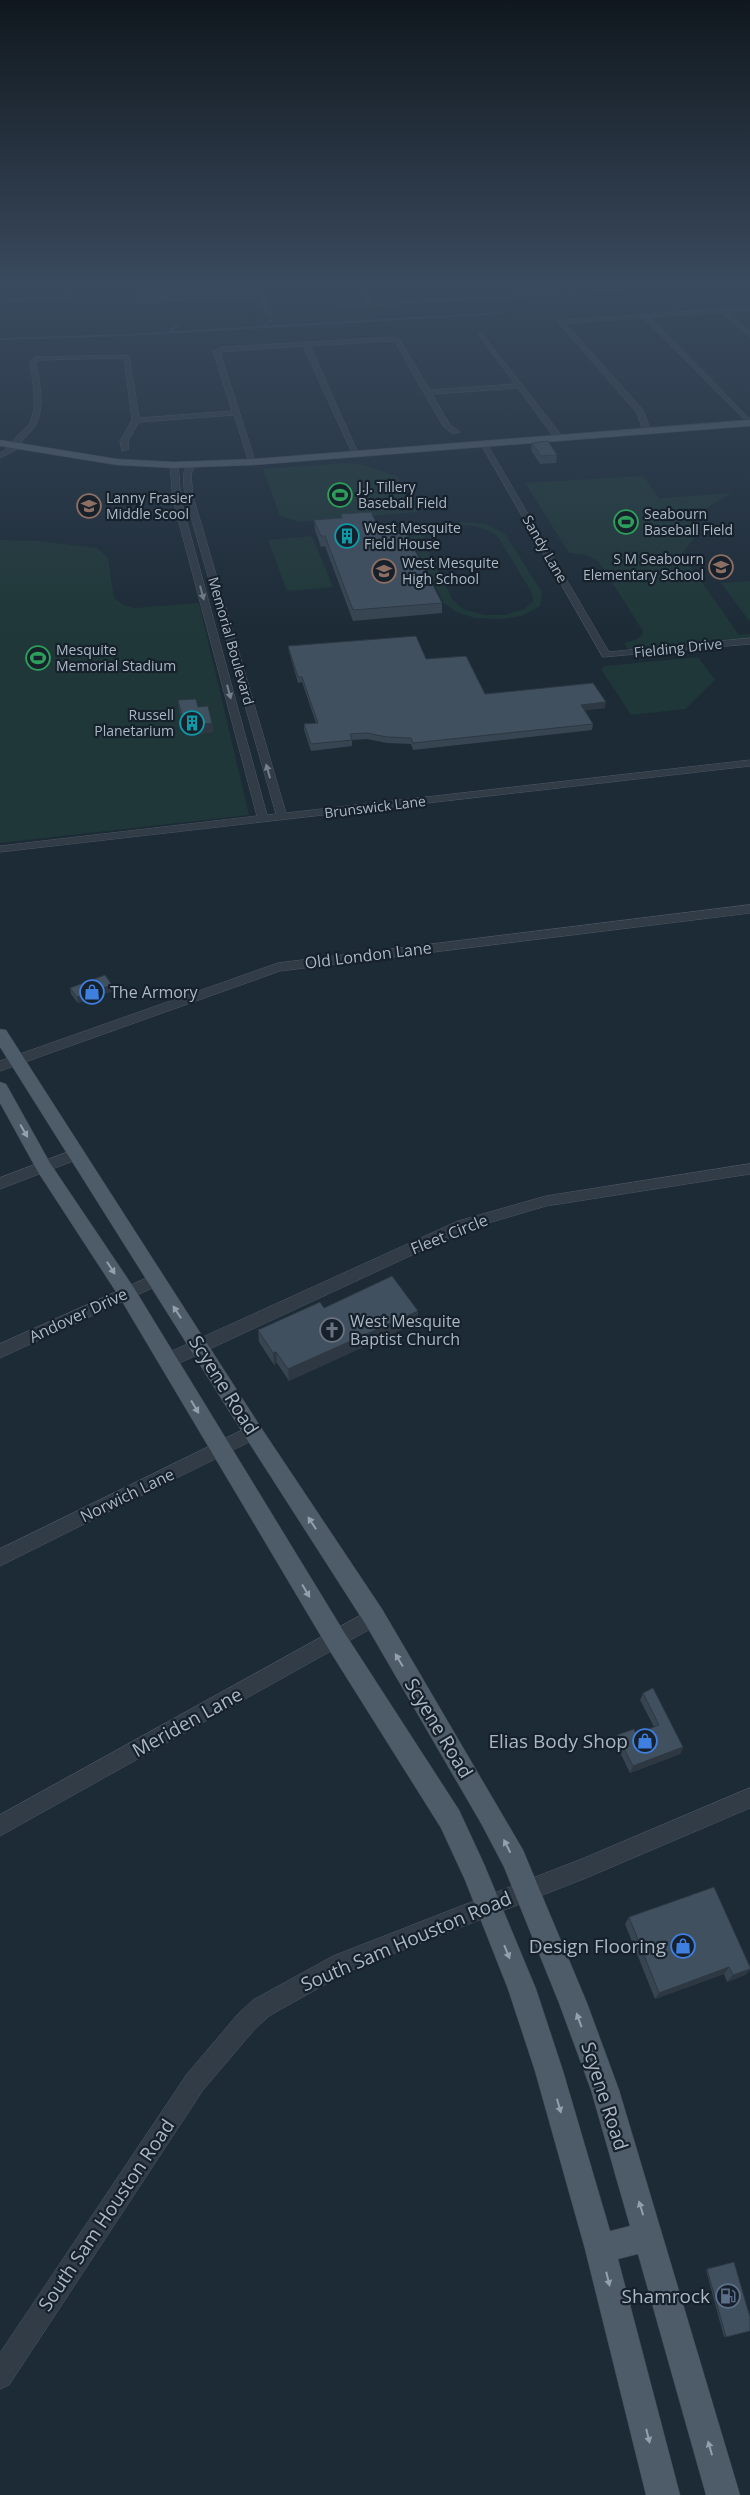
<svg xmlns="http://www.w3.org/2000/svg" width="750" height="2495" viewBox="0 0 750 2495" font-family="'Open Sans',sans-serif">
  <rect width="100%" height="100%" fill="#1d2b37"/>
  <g fill="#1f3738" fill-rule="evenodd">
    <polygon points="346,463 360,464 397,476 418,512 299,522 280,516 263,469"/>
    <path d="M643,476L659,498L732,493L687,520L693,522L687,530L694,538L682,554L739,635L750,634V640L632,651L628,649L624,643C631,641 642,640 643,631L599,562L587,555L569,553L525,483Z"/>
    <path d="M460,522L486,524L505,534L542,592L540,606L522,616L502,619L475,618L456,612L444,603L407,530L415,529L417,532L433,525ZM451,526C467,525 485,525 498,537L532,593L533,601L524,609L504,615H485L463,609L453,600L423,542C426,530 440,527 451,526Z"/>
    <polygon points="312,536 333,587 287,591 268,540"/>
    <polygon points="0,540 39,541 97,548 108,558 114,598 125,606 135,608 199,603 249,815 0,843"/>
    <polygon points="750,581 750,622 721,583"/>
    <polygon points="698,657 715,680 685,709 631,715 601,669 605,666"/>
  </g>
  <g fill="none" stroke-linecap="round" stroke-linejoin="round">
    <g stroke="#2f4860" stroke-width="2">
      <polyline points="261,328 271,320"/>
      <polyline points="169,332 178,325"/>
      <polyline points="0,339 127,335 503,313"/>
    </g>
    <g stroke="#4c5762" stroke-width="1">
      <g id="minor">
        <polygon points="64,284 70,284 71,298 0,303 0,299 66,295"/>
        <polygon points="254,284 260,284 273,317 268,316"/>
        <polygon points="358,284 364,284 373,303 678,284 718,284 336,308 338,305 367,303"/>
        <polygon points="750,307 750,311 729,312 750,332 750,337 722,313 650,317 750,419 750,425 643,318 565,323 643,410 651,431 647,433 643,431 637,413 557,321"/>
        <path d="M481,332L562,436V440H556L518,388L432,394L450,425L460,432L453,434L443,426L395,342L392,341L310,346L359,455L352,453L303,346L220,352L256,464L249,462L234,415L139,422L128,441L129,449L122,451L120,441L132,420L124,358L39,360L36,362C39,382 46,407 35,426C30,434 21,439 19,448L0,458V453L12,445C13,437 24,431 29,424C39,406 32,381 30,362L35,357L129,355L139,418L232,411L213,351L223,347L393,337L400,340L430,390L515,384L478,334Z"/>
        <polygon points="480,442 487,444 609,652 750,638 750,644 603,657"/>
        <path d="M191,462L195,464L191,475L193,496L286,813L750,760V766L0,852V846L257,816L173,500L170,465L174,463L178,465L181,500L267,815L276,814L185,496C184,485 180,468 191,462Z"/>
        <polygon points="750,905 750,913 280,971 0,1071 0,1061 278,963"/>
        <polygon points="76,1149 83,1154 81,1158 0,1189 0,1178"/>
        <polygon points="750,1164 750,1174 546,1206 468,1229 173,1366 167,1368 161,1366 159,1361 161,1356 458,1221 546,1196"/>
        <polygon points="156,1274 161,1276 164,1280 161,1284 0,1358 0,1344"/>
        <polygon points="253,1425 259,1427 261,1432 259,1437 0,1566 0,1549"/>
        <polygon points="374,1608 381,1611 383,1617 381,1623 0,1836 0,1815"/>
        <polygon points="750,1788 750,1808 586,1878 347,1972 269,2016 254,2030 203,2090 9,2385 0,2389 0,2353 187,2074 238,2014 253,2000 333,1956 584,1858"/>
      </g>
    </g>
    <g stroke="#3a4550" stroke-width="1">
      <g id="major">
        <polygon points="750,420 750,426 253,465 174,468 117,465 0,446 0,440 117,459 174,462 253,459"/>
        <polygon points="0,1029 6,1030 260,1426 382,1609 523,1850 587,2003 619,2090 740,2495 706,2495 638,2254 618,2259 680,2495 646,2495 585,2249 535,2071 508,1989 465,1880 441,1828 328,1648 120,1298 38,1172 0,1103 0,1082 6,1084 50,1163 134,1288 344,1632 459,1810 484,1864 536,1989 563,2071 610,2231 630,2226 591,2090 559,2003 504,1867 482,1825 366,1625 246,1438 0,1047"/>
      </g>
    </g>
    <use href="#minor" fill="#313c47" fill-rule="evenodd"/>
    <use href="#major" fill="#4e5b68" fill-rule="evenodd"/>
  </g>
  <g fill="#374552">
    <polygon points="132,284 254,284 256,289 257,298 137,304"/>
    <polygon points="532,443 557,455 556,463 540,464 531,450"/>
    <polygon points="341,514 382,535 442,603 442,613 353,621 325,546 321,547 315,530 314,520 341,518"/>
    <polygon points="288,646 426,659 485,694 605,708 585,710 593,724 592,730 413,750 411,744 387,743 367,739 352,740 352,746 311,751 304,730 304,724 316,723 302,682 298,683 289,652"/>
    <polygon points="178,700 198,707 212,723 213,732 186,736 179,709"/>
    <polygon points="112,985 113,991 78,1003 71,994 70,988"/>
    <polygon points="324,1308 418,1322 289,1381 277,1363 274,1365 259,1342 258,1330"/>
    <polygon points="643,1693 683,1747 680,1754 630,1773 615,1742 617,1735 636,1734 654,1727 640,1700"/>
    <polygon points="629,1917 750,1967 750,1970 745,1975 727,1982 724,1974 655,1999 625,1924"/>
    <polygon points="734,2262 750,2331 724,2337 706,2270"/>
  </g>
  <g fill="#2d3842">
    <polygon points="606,702 605,708 581,711 581,705"/>
    <polygon points="212,723 213,732 186,736 185,727"/>
    <polygon points="112,985 113,991 78,1003 77,997"/>
    <polygon points="418,1311 418,1322 289,1381 288,1369"/>
    <polygon points="276,1352 277,1363 274,1365 273,1353"/>
    <polygon points="683,1747 680,1754 630,1773 633,1766"/>
    <polygon points="729,1967 724,1974 655,1999 659,1993"/>
    <polygon points="750,1969 745,1975 727,1982 733,1975"/>
  </g>
  <g fill="#40505f" stroke="#2d3842">
    <polygon points="133,284 254,284 256,289 136,295"/>
    <polygon points="548,441 557,455 541,456 532,443"/>
    <polygon points="371,512 382,535 406,533 442,603 353,610 325,536 321,536 314,520 342,518 341,514"/>
    <polygon points="416,636 426,659 466,656 485,694 593,683 606,702 581,705 593,724 413,743 411,738 387,737 367,733 350,734 352,740 311,744 304,724 318,723 302,677 298,677 288,646"/>
    <polygon points="196,699 198,707 208,706 212,723 185,727 178,700"/>
    <polygon points="105,975 112,985 77,997 70,988"/>
    <polygon points="392,1276 418,1311 288,1369 276,1352 273,1353 258,1330 320,1302 324,1308"/>
    <polygon points="653,1688 683,1747 633,1766 617,1735 634,1729 636,1734 659,1725 643,1693"/>
    <polygon points="714,1887 750,1967 750,1969 733,1975 729,1967 659,1993 629,1917"/>
    <polygon points="734,2262 750,2317 750,2331 726,2337 707,2269"/>
  </g>
  <defs><path id="oneway-solid" d="M-6-.8H1V-3.2L6.5 0L1 3.2V.8H-6Z" transform="scale(1.25)"/></defs>
  <g fill="#74808c">
    <use href="#oneway-solid" transform="translate(202 593) rotate(75)"/>
    <use href="#oneway-solid" transform="translate(229 692) rotate(75)"/>
    <use href="#oneway-solid" transform="translate(268 771) rotate(-106)"/>
  </g>
  <g fill="#93a0ae">
    <use href="#oneway-solid" transform="translate(24 1131) rotate(60)"/>
    <use href="#oneway-solid" transform="translate(111 1268) rotate(57)"/>
    <use href="#oneway-solid" transform="translate(177 1312) rotate(-123)"/>
    <use href="#oneway-solid" transform="translate(195 1407) rotate(59)"/>
    <use href="#oneway-solid" transform="translate(312 1523) rotate(-123)"/>
    <use href="#oneway-solid" transform="translate(306 1591) rotate(59)"/>
    <use href="#oneway-solid" transform="translate(399 1660) rotate(-121)"/>
    <use href="#oneway-solid" transform="translate(507 1846) rotate(-117)"/>
    <use href="#oneway-solid" transform="translate(507 1952) rotate(68)"/>
    <use href="#oneway-solid" transform="translate(579 2020) rotate(-110)"/>
    <use href="#oneway-solid" transform="translate(559 2106) rotate(74)"/>
    <use href="#oneway-solid" transform="translate(641 2208) rotate(-107)"/>
    <use href="#oneway-solid" transform="translate(608 2279) rotate(76)"/>
    <use href="#oneway-solid" transform="translate(648 2436) rotate(76)"/>
    <use href="#oneway-solid" transform="translate(710 2448) rotate(-106)"/>
  </g>
  <linearGradient id="sky" x2="0" y2="1"><stop stop-color="#10181e"/><stop offset="0.45" stop-color="#3a4a5e"/><stop offset="1" stop-color="#3a4a5e" stop-opacity="0"/></linearGradient>
  <rect width="750" height="634" fill="url(#sky)"/>
  <defs>
    <g id="stadium-ring" transform="scale(1.25)"><circle r="9.5" fill="#17212b" stroke="#2e9e5b" stroke-width="1.5"/><path d="M0-5a6.5 5 0 1 0 0 10a6.5 5 0 1 0 0-10ZM-3.5-1.8h7v3.6h-7Z" fill="#2e9e5b"/></g>
    <g id="school-ring" transform="scale(1.25)"><circle r="9.5" fill="#17212b" stroke="#8d6e63" stroke-width="1.5"/><path d="M0-5L7-2L0 1L-7-2ZM-4 1L0 2.5L4 1V4Q0 6-4 4Z" fill="#8d6e63"/></g>
    <g id="building-ring" transform="scale(1.25)"><circle r="9.5" fill="#17212b" stroke="#0f9aa8" stroke-width="1.5"/><path d="M-4-6H4V6H1V3H-1V6H-4ZM-2.5-4.3h1.7v1.8h-1.7ZM.8-4.3h1.7v1.8H.8ZM-2.5-1h1.7V.8h-1.7ZM.8-1h1.7V.8H.8Z" fill="#0f9aa8"/></g>
    <g id="shop-ring" transform="scale(1.25)"><circle r="9.5" fill="#17212b" stroke="#3f7fe0" stroke-width="1.5"/><path d="M-5-2.5h2.3a2.7 3.5 0 0 1 5.4 0H5L5.5 6h-11ZM-1.5-2.5h3a1.5 2.3 0 0 0-3 0Z" fill="#3f7fe0"/></g>
    <g id="church-ring" transform="scale(1.25)"><circle r="9.5" fill="#17212b" stroke="#6b7280" stroke-width="1.5"/><path d="M-1.2-6h2.4v3.5h3.3v2.4h-3.3V6h-2.4V-.1h-3.3v-2.4h3.3Z" fill="#6b7280"/></g>
    <g id="fuel-ring" transform="scale(1.25)"><circle r="9.5" fill="#17212b" stroke="#5c6f8a" stroke-width="1.5"/><path d="M-5.5-6h7V0h2V4h1.3V-2.5L3-4.5l.8-.8L6-3V5H2.5V1h-1V6h-7ZM-4.2-4.7v3.2H.2V-4.7Z" fill="#5c6f8a"/></g>
  </defs>
  <g fill-rule="evenodd">
    <use href="#stadium-ring" x="340" y="495"/>
    <use href="#school-ring" x="89" y="506"/>
    <use href="#stadium-ring" x="626" y="522"/>
    <use href="#building-ring" x="347" y="536"/>
    <use href="#school-ring" x="721" y="567"/>
    <use href="#school-ring" x="384" y="571"/>
    <use href="#stadium-ring" x="38" y="658"/>
    <use href="#building-ring" x="192" y="723"/>
    <use href="#shop-ring" x="92" y="992"/>
    <use href="#church-ring" x="332" y="1330"/>
    <use href="#shop-ring" x="645" y="1741"/>
    <use href="#shop-ring" x="683" y="1946"/>
    <use href="#fuel-ring" x="728" y="2296"/>
  </g>
  <g text-anchor="middle" stroke-width="4.5" stroke-linejoin="round" paint-order="stroke">
    <g font-size="14" fill="#aab7c5" stroke="#17212b" text-anchor="start">
      <text x="358" y="492">J.J. Tillery<tspan x="358" dy="16">Baseball Field</tspan></text>
      <text x="106" y="503">Lanny Frasier<tspan x="106" dy="16">Middle Scool</tspan></text>
      <text x="644" y="519">Seabourn<tspan x="644" dy="16">Baseball Field</tspan></text>
      <text x="364" y="533">West Mesquite<tspan x="364" dy="16">Field House</tspan></text>
      <text x="704" y="564" text-anchor="end">S M Seabourn<tspan x="704" dy="16">Elementary School</tspan></text>
      <text x="402" y="568">West Mesquite<tspan x="402" dy="16">High School</tspan></text>
      <text x="56" y="655">Mesquite<tspan x="56" dy="16">Memorial Stadium</tspan></text>
      <text x="174" y="720" text-anchor="end">Russell<tspan x="174" dy="16">Planetarium</tspan></text>
    </g>
    <g font-size="14" fill="#aab7c5" stroke="#17212b">
      <text transform="translate(545 549) rotate(60)" y="5">Sandy Lane</text>
      <text transform="translate(231 641) rotate(74)" y="5">Memorial Boulevard</text>
      <text transform="translate(678 648) rotate(-6)" y="5">Fielding Drive</text>
      <text transform="translate(375 807) rotate(-7)" y="5">Brunswick Lane</text>
    </g>
    <g font-size="16" fill="#aab7c5" stroke="#17212b">
      <text transform="translate(368 955) rotate(-7)" y="6">Old London Lane</text>
      <text transform="translate(449 1234) rotate(-22)" y="6">Fleet Circle</text>
      <text transform="translate(78 1315) rotate(-25)" y="6">Andover Drive</text>
      <text transform="translate(127 1495) rotate(-26)" y="6">Norwich Lane</text>
    </g>
    <g font-size="16" fill="#aab7c5" stroke="#17212b" text-anchor="start">
      <text x="110" y="998">The Armory</text>
      <text x="350" y="1327">West Mesquite<tspan x="350" dy="18">Baptist Church</tspan></text>
    </g>
    <g font-size="19" fill="#aab7c5" stroke="#17212b">
      <text transform="translate(224 1385) rotate(58)" y="7">Scyene Road</text>
      <text transform="translate(187 1722) rotate(-29)" y="7">Meriden Lane</text>
      <text transform="translate(439 1728) rotate(59)" y="7">Scyene Road</text>
      <text transform="translate(406 1941) rotate(-23)" y="7">South Sam Houston Road</text>
      <text transform="translate(605 2096) rotate(72)" y="7">Scyene Road</text>
      <text transform="translate(106 2215) rotate(-56)" y="7">South Sam Houston Road</text>
    </g>
    <g font-size="19" fill="#aab7c5" stroke="#17212b" text-anchor="end">
      <text x="628" y="1748">Elias Body Shop</text>
      <text x="666" y="1953">Design Flooring</text>
      <text x="710" y="2303">Shamrock</text>
    </g>
  </g>
</svg>
